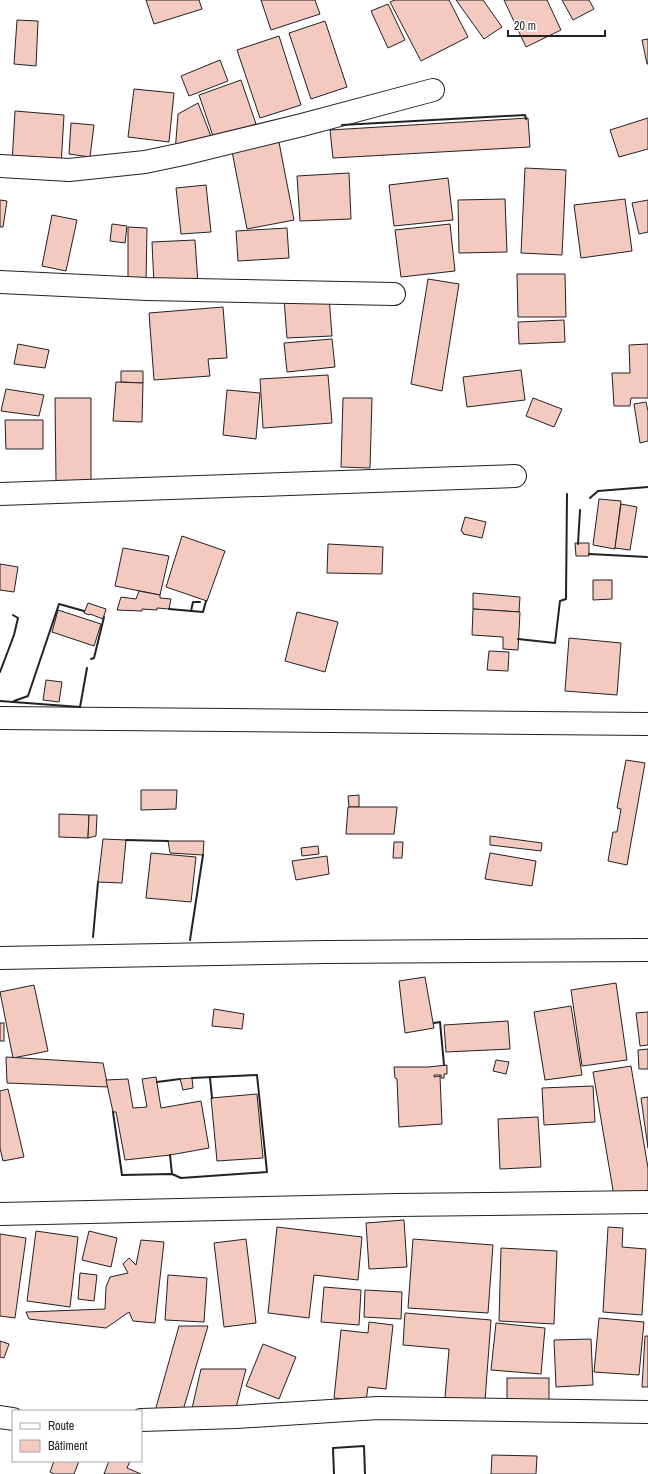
<svg xmlns="http://www.w3.org/2000/svg" width="648" height="1474" viewBox="0 0 648 1474" font-family="'Archivo Narrow',sans-serif">
  <rect width="100%" height="100%" fill="#fff"/>
  <g fill="#f3c9c0" stroke="#222">
    <polygon points="146,0 199,0 202,9 154,24"/>
    <polygon points="261,0 315,0 320,14 271,30"/>
    <polygon points="395,0 449,0 468,37 421,61 390,2"/>
    <polygon points="456,0 483,0 502,27 484,39"/>
    <polygon points="504,0 547,0 561,30 526,47"/>
    <polygon points="562,0 589,0 594,9 573,20"/>
    <polygon points="388,4 405,40 388,48 371,11"/>
    <polygon points="17,20 38,21 36,66 14,64"/>
    <polygon points="325,21 347,87 311,99 289,33"/>
    <polygon points="279,36 301,105 260,118 237,50"/>
    <polygon points="648,39 648,64 647,64 642,40"/>
    <polygon points="220,60 228,81 189,96 181,76"/>
    <polygon points="241,80 256,124 214,139 199,95"/>
    <polygon points="134,89 174,93 169,142 128,137"/>
    <polygon points="198,103 212,139 175,153 178,114"/>
    <polygon points="15,111 64,115 61,166 12,163"/>
    <polygon points="528,118 530,147 333,158 330,130"/>
    <polygon points="648,118 648,149 619,157 610,130"/>
    <polygon points="71,123 94,125 90,157 69,154"/>
    <polygon points="278,137 294,220 247,229 231,146"/>
    <polygon points="525,168 566,170 562,255 521,253"/>
    <polygon points="349,173 351,219 300,221 297,176"/>
    <polygon points="448,178 453,220 394,226 389,185"/>
    <polygon points="206,185 211,232 181,234 176,188"/>
    <polygon points="505,199 507,252 459,253 458,200"/>
    <polygon points="625,199 632,251 581,258 574,205"/>
    <polygon points="0,200 7,201 3,227 0,227"/>
    <polygon points="648,200 648,232 639,234 632,203"/>
    <polygon points="52,215 77,220 66,271 42,266"/>
    <polygon points="112,224 127,226 125,243 110,241"/>
    <polygon points="450,224 455,271 401,277 395,230"/>
    <polygon points="128,227 147,228 146,282 128,282"/>
    <polygon points="287,228 289,258 238,261 236,231"/>
    <polygon points="195,240 198,284 154,285 152,242"/>
    <polygon points="517,274 565,274 566,317 518,317"/>
    <polygon points="428,279 459,284 442,391 411,384"/>
    <polygon points="329,297 332,336 287,338 284,299"/>
    <polygon points="223,307 227,358 208,359 210,376 154,380 149,313"/>
    <polygon points="564,320 565,342 519,344 518,322"/>
    <polygon points="332,339 335,367 287,372 284,343"/>
    <polygon points="18,344 49,350 45,368 14,364"/>
    <polygon points="648,344 648,398 631,398 630,406 614,406 612,373 630,373 629,345"/>
    <polygon points="521,370 525,400 467,407 463,377"/>
    <polygon points="121,371 143,371 143,383 121,382"/>
    <polygon points="328,375 332,423 263,428 260,379"/>
    <polygon points="116,382 143,383 142,422 113,421"/>
    <polygon points="6,389 44,395 39,416 1,411"/>
    <polygon points="227,390 260,393 256,439 223,435"/>
    <polygon points="55,398 91,398 91,482 56,481"/>
    <polygon points="343,398 372,398 370,468 341,467"/>
    <polygon points="533,398 562,409 554,427 526,416"/>
    <polygon points="646,402 648,411 648,441 640,443 634,404"/>
    <polygon points="5,420 43,420 43,449 6,449"/>
    <polygon points="599,499 621,501 615,549 593,545"/>
    <polygon points="621,504 637,507 630,550 615,548"/>
    <polygon points="465,517 486,522 482,538 463,534 463,532 461,531"/>
    <polygon points="182,536 225,551 207,601 166,587"/>
    <polygon points="575,543 589,543 589,556 576,556"/>
    <polygon points="328,544 383,547 382,574 327,573"/>
    <polygon points="123,548 169,556 160,595 115,586"/>
    <polygon points="0,564 18,567 14,592 0,590"/>
    <polygon points="593,580 612,580 612,599 593,600"/>
    <polygon points="139,591 160,595 160,598 171,599 169,609 157,608 157,610 142,609 142,611 117,610 121,597 136,599"/>
    <polygon points="473,593 520,597 519,612 473,609"/>
    <polygon points="88,603 106,609 103,619 90,614 89,615 84,613"/>
    <polygon points="473,609 520,612 518,650 503,649 503,637 472,635"/>
    <polygon points="58,610 101,624 94,646 52,632"/>
    <polygon points="297,612 338,622 325,672 285,661"/>
    <polygon points="569,638 621,643 617,695 565,691"/>
    <polygon points="489,651 509,652 508,671 487,670"/>
    <polygon points="46,680 62,682 59,702 43,700"/>
    <polygon points="626,760 645,763 627,865 608,861 613,832 617,832 621,809 617,808"/>
    <polygon points="141,790 177,790 176,809 141,810"/>
    <polygon points="359,795 359,807 349,807 348,796"/>
    <polygon points="348,807 397,807 394,834 346,834"/>
    <polygon points="59,814 89,815 88,838 59,837"/>
    <polygon points="89,815 97,815 96,836 88,838"/>
    <polygon points="490,836 542,843 541,851 490,845"/>
    <polygon points="103,839 126,840 122,883 98,882"/>
    <polygon points="168,841 204,841 203,855 170,853"/>
    <polygon points="394,842 403,842 402,858 393,858"/>
    <polygon points="318,846 319,854 302,856 301,848"/>
    <polygon points="151,853 196,857 191,902 146,898"/>
    <polygon points="490,853 536,861 532,886 485,879"/>
    <polygon points="327,856 329,874 296,880 292,861"/>
    <polygon points="425,977 434,1028 405,1033 399,981"/>
    <polygon points="616,983 627,1060 582,1066 571,990"/>
    <polygon points="34,985 48,1051 13,1058 0,992"/>
    <polygon points="571,1006 582,1075 545,1080 534,1012"/>
    <polygon points="214,1009 244,1014 242,1029 212,1026"/>
    <polygon points="648,1012 648,1045 640,1046 636,1013"/>
    <polygon points="508,1021 510,1049 446,1052 444,1025"/>
    <rect x="0" y="1023" width="4" height="18"/>
    <polygon points="648,1049 648,1069 639,1069 638,1050"/>
    <polygon points="6,1057 103,1063 108,1087 7,1083"/>
    <polygon points="496,1060 509,1062 506,1074 493,1071"/>
    <polygon points="447,1065 447,1074 444,1074 444,1078 441,1078 441,1075 434,1075 434,1077 440,1076 442,1124 399,1127 397,1079 395,1078 394,1067 428,1067"/>
    <polygon points="631,1066 648,1168 648,1191 614,1196 593,1072"/>
    <polygon points="156,1077 161,1108 201,1101 209,1148 170,1155 125,1160 116,1112 113,1112 106,1080 128,1079 133,1108 147,1107 142,1079"/>
    <polygon points="192,1078 193,1088 183,1090 180,1079"/>
    <polygon points="593,1086 595,1122 544,1125 542,1088"/>
    <polygon points="8,1089 24,1157 3,1161 0,1148 0,1091"/>
    <polygon points="257,1094 263,1158 217,1161 211,1098"/>
    <polygon points="648,1097 648,1148 641,1098"/>
    <polygon points="538,1117 541,1167 500,1169 498,1119"/>
    <polygon points="404,1220 407,1267 369,1269 366,1223"/>
    <polygon points="277,1227 362,1237 358,1280 314,1275 309,1318 268,1313"/>
    <polygon points="608,1227 623,1228 622,1247 646,1249 642,1315 603,1312"/>
    <polygon points="36,1231 78,1237 70,1307 27,1301"/>
    <polygon points="89,1231 117,1238 111,1267 82,1260"/>
    <polygon points="0,1234 26,1238 15,1318 0,1316"/>
    <polygon points="246,1239 256,1323 224,1327 214,1243"/>
    <polygon points="413,1239 493,1245 488,1313 408,1308"/>
    <polygon points="141,1240 164,1242 155,1323 133,1321 129,1312 106,1328 29,1319 26,1312 105,1309 106,1287 110,1277 128,1273 123,1264 129,1258 136,1265"/>
    <polygon points="501,1248 557,1251 554,1324 499,1321"/>
    <polygon points="80,1273 97,1275 94,1301 78,1299"/>
    <polygon points="168,1275 207,1278 204,1322 165,1320"/>
    <polygon points="324,1287 361,1290 359,1325 321,1322"/>
    <polygon points="365,1290 402,1292 401,1319 364,1317"/>
    <polygon points="405,1313 491,1320 484,1414 444,1410 449,1349 403,1345"/>
    <polygon points="599,1318 644,1322 639,1375 594,1372"/>
    <polygon points="369,1322 393,1325 386,1389 368,1387 366,1401 334,1398 341,1330 368,1333"/>
    <polygon points="496,1323 545,1328 541,1374 491,1370"/>
    <polygon points="179,1326 208,1326 181,1417 155,1411"/>
    <polygon points="645,1336 648,1336 648,1387 642,1387"/>
    <polygon points="591,1339 593,1385 556,1387 554,1340"/>
    <polygon points="0,1341 9,1344 4,1358 0,1357"/>
    <polygon points="263,1344 296,1357 279,1399 246,1386"/>
    <polygon points="201,1369 246,1369 232,1423 188,1426"/>
    <rect x="507" y="1378" width="42" height="40"/>
    <polygon points="492,1455 537,1456 536,1474 491,1474"/>
    <polygon points="54,1461 79,1461 74,1474 54,1474 50,1472"/>
    <polygon points="109,1461 130,1461 127,1468 141,1474 104,1474"/>
  </g>
  <g fill="none" stroke-linecap="round" stroke-linejoin="round">
    <g stroke="#222" stroke-width="24">
      <g id="minor">
        <polyline points="0,166 69,170 145,162 183,154 302,125 433,90"/>
        <polyline points="0,282 147,289 394,294"/>
        <polyline points="0,494 515,476"/>
        <polyline points="0,718 648,724"/>
        <polyline points="0,958 326,952 648,950"/>
        <polyline points="0,1214 397,1205 648,1202"/>
        <polyline points="0,1417 13,1419"/>
        <polyline points="141,1420 236,1417 378,1408 648,1412"/>
      </g>
    </g>
    <use href="#minor" stroke="#fff" stroke-width="22"/>
    <g stroke="#222" stroke-width="2">
      <polyline points="342,125 525,115 526,119"/>
      <polyline points="590,498 598,491 648,487"/>
      <polyline points="578,544 580,510"/>
      <polyline points="589,554 647,557"/>
      <polyline points="169,609 203,612 206,601"/>
      <polyline points="191,611 193,602 200,602"/>
      <polyline points="518,639 555,643 560,601 566,599 567,494"/>
      <polyline points="91,659 94,658 104,617"/>
      <polyline points="0,672 14,635 18,618 13,615"/>
      <polyline points="0,701 80,707 87,668"/>
      <polyline points="14,701 28,696 59,604 84,611"/>
      <polyline points="126,840 168,841"/>
      <polyline points="93,937 98,882"/>
      <polyline points="190,940 203,855"/>
      <polyline points="434,1023 440,1022 444,1065"/>
      <polyline points="210,1078 212,1098"/>
      <polyline points="157,1082 180,1079"/>
      <polyline points="113,1112 122,1175 172,1174 181,1178 267,1172 257,1075 192,1078"/>
      <polyline points="170,1155 172,1174"/>
      <polyline points="334,1474 333,1448 364,1446 365,1474"/>
    </g>
  </g>
  <rect x="12" y="1410" width="130" height="52" fill="#ffffff" stroke="#a7a7a7"/>
  <rect x="20" y="1423" width="20" height="6" fill="#ffffff" stroke="#a7a7a7"/>
  <text x="48" y="1430" font-size="12" fill="#222222">Route</text>
  <rect x="20" y="1440" width="20" height="12" fill="#f3c9c0" stroke="#a7a7a7"/>
  <text x="48" y="1450" font-size="12" fill="#222222">Bâtiment</text>
  <path d="M508 30v6h97v-6" fill="none" stroke="#222222" stroke-width="2"/>
  <text x="514" y="30" font-size="12" fill="#222222" stroke="#ffffff" stroke-width="3" paint-order="stroke">20 m</text>
</svg>
